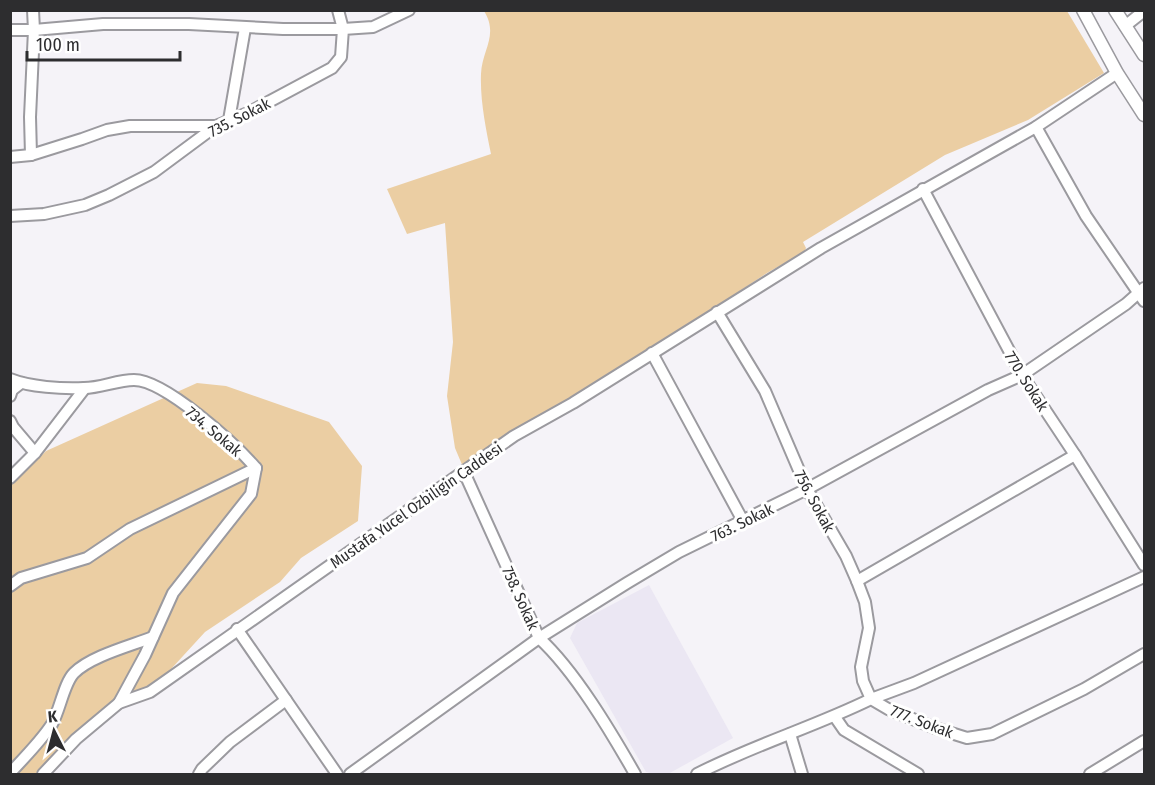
<svg xmlns="http://www.w3.org/2000/svg" width="1155" height="785" viewBox="0 0 1155 785" font-family="'Fira Sans Condensed',sans-serif">
  <rect width="100%" height="100%" fill="#f5f3f8"/>
  <polygon fill="#ebe7f3" points="649,585 733,738 668,774 654,774 646,772 570,638 577,623"/>
  <g fill="#ebcea3">
    <path d="M484,11H1067L1104,73L1028,120L945,155L803,242L806,248L804,252L767,273L672,336L489,447L463,467L455,448L447,396L453,342L445,223L407,234L387,189L491,154C486,129 480,101 481,74C482,50 499,35 484,11Z"/>
    <polygon points="197,383 226,386 329,422 362,466 358,521 301,558 280,582 205,632 150,692 119,703 43,774 11,774 11,485 46,451"/>
  </g>
  <g fill="none" stroke-linecap="round" stroke-linejoin="round">
    <g stroke="#9b9a9f" stroke-width="14">
      <g id="minor">
        <polyline points="1125,26 1144,11"/>
        <polyline points="10,30 34,30 33,10"/>
        <polyline points="229,120 245,28"/>
        <polyline points="1036,127 1086,216 1144,301"/>
        <polyline points="31,155 30,117 34,30 103,24 189,24 283,29 343,29 338,10"/>
        <polyline points="10,157 31,155 82,139 107,130 130,126 215,126"/>
        <polyline points="923,189 1022,375 1075,455 1144,565"/>
        <polyline points="10,216 44,214 85,205 109,195 154,172 216,126 248,113 332,68 341,57 343,29 373,27 409,10"/>
        <polyline points="717,312 765,391 807,489 846,556 857,581 865,602 869,628 861,667 863,681 871,699 914,683 1144,577"/>
        <polyline points="652,353 743,521"/>
        <path d="M10,379C30,387 62,389 84,388C101,388 117,380 134,380C165,380 235,444 256,468L251,494L173,593L145,655L119,703"/>
        <polyline points="10,396 12,390 21,383"/>
        <polyline points="10,421 13,427 35,453"/>
        <path d="M464,472L539,638C575,671 611,732 635,774"/>
        <polyline points="10,478 35,453 85,388"/>
        <polyline points="857,581 1075,455"/>
        <polyline points="10,586 21,578 87,558 130,529 256,468"/>
        <polyline points="237,629 337,774"/>
        <polyline points="835,717 844,730 918,774"/>
        <polyline points="790,734 802,774"/>
        <path d="M10,773C24,758 41,741 52,724C60,710 64,683 74,673C91,656 130,646 153,637"/>
        <polyline points="43,774 76,739 119,703 150,692 514,436 573,403 821,248 1036,127 1117,73"/>
        <polyline points="199,774 202,769 230,742 286,700"/>
        <polyline points="350,774 539,638 627,583 679,552 807,489 988,390 1022,375 1126,304 1144,288"/>
        <path d="M697,774C753,745 814,727 871,699L888,709L935,728L967,738L992,734L1084,689L1144,654"/>
        <polyline points="1090,774 1144,741"/>
      </g>
    </g>
    <g stroke="#9b9a9f" stroke-width="15">
      <g id="major">
        <polyline points="1083,10 1117,73 1144,115"/>
        <polyline points="1115,10 1144,55"/>
      </g>
    </g>
    <use href="#minor" stroke="#fff" stroke-width="10"/>
    <use href="#major" stroke="#fff" stroke-width="12"/>
  </g>
  <g text-anchor="middle" stroke-width="6" stroke-linejoin="round" paint-order="stroke">
    <g font-size="16" fill="#2d2d2f" stroke="#fff">
      <text transform="translate(239 117) rotate(-27)" y="6">735. Sokak</text>
      <text transform="translate(1027 381) rotate(58)" y="6">770. Sokak</text>
      <text transform="translate(214 431) rotate(40)" y="6">734. Sokak</text>
      <text transform="translate(815 501) rotate(62)" y="6">756. Sokak</text>
      <text transform="translate(416 505) rotate(-35)" y="6">Mustafa Yucel Ozbiligin Caddesi</text>
      <text transform="translate(742 522) rotate(-26)" y="6">763. Sokak</text>
      <text transform="translate(521 598) rotate(66)" y="6">758. Sokak</text>
      <text transform="translate(922 721) rotate(21)" y="6">777. Sokak</text>
    </g>
  </g>
  <rect width="1155" height="785" fill="none" stroke="#2d2d2f" stroke-width="24"/>
  <g transform="translate(54 731) rotate(354)" stroke="#ffffff" stroke-width="4.5" paint-order="stroke">
  <path d="M0-4.5L10 22L0 15L-10 22Z" fill="#2d2d2f"/>
  <text y="-9" font-size="16" font-weight="bold" text-anchor="middle" fill="#2d2d2f">K</text>
  </g>
  <path d="M27 51v9h153v-9" fill="none" stroke="#2d2d2f" stroke-width="3"/>
  <text x="36" y="51" font-size="18" fill="#2d2d2f" stroke="#ffffff" stroke-width="4.5" paint-order="stroke">100 m</text>
</svg>
